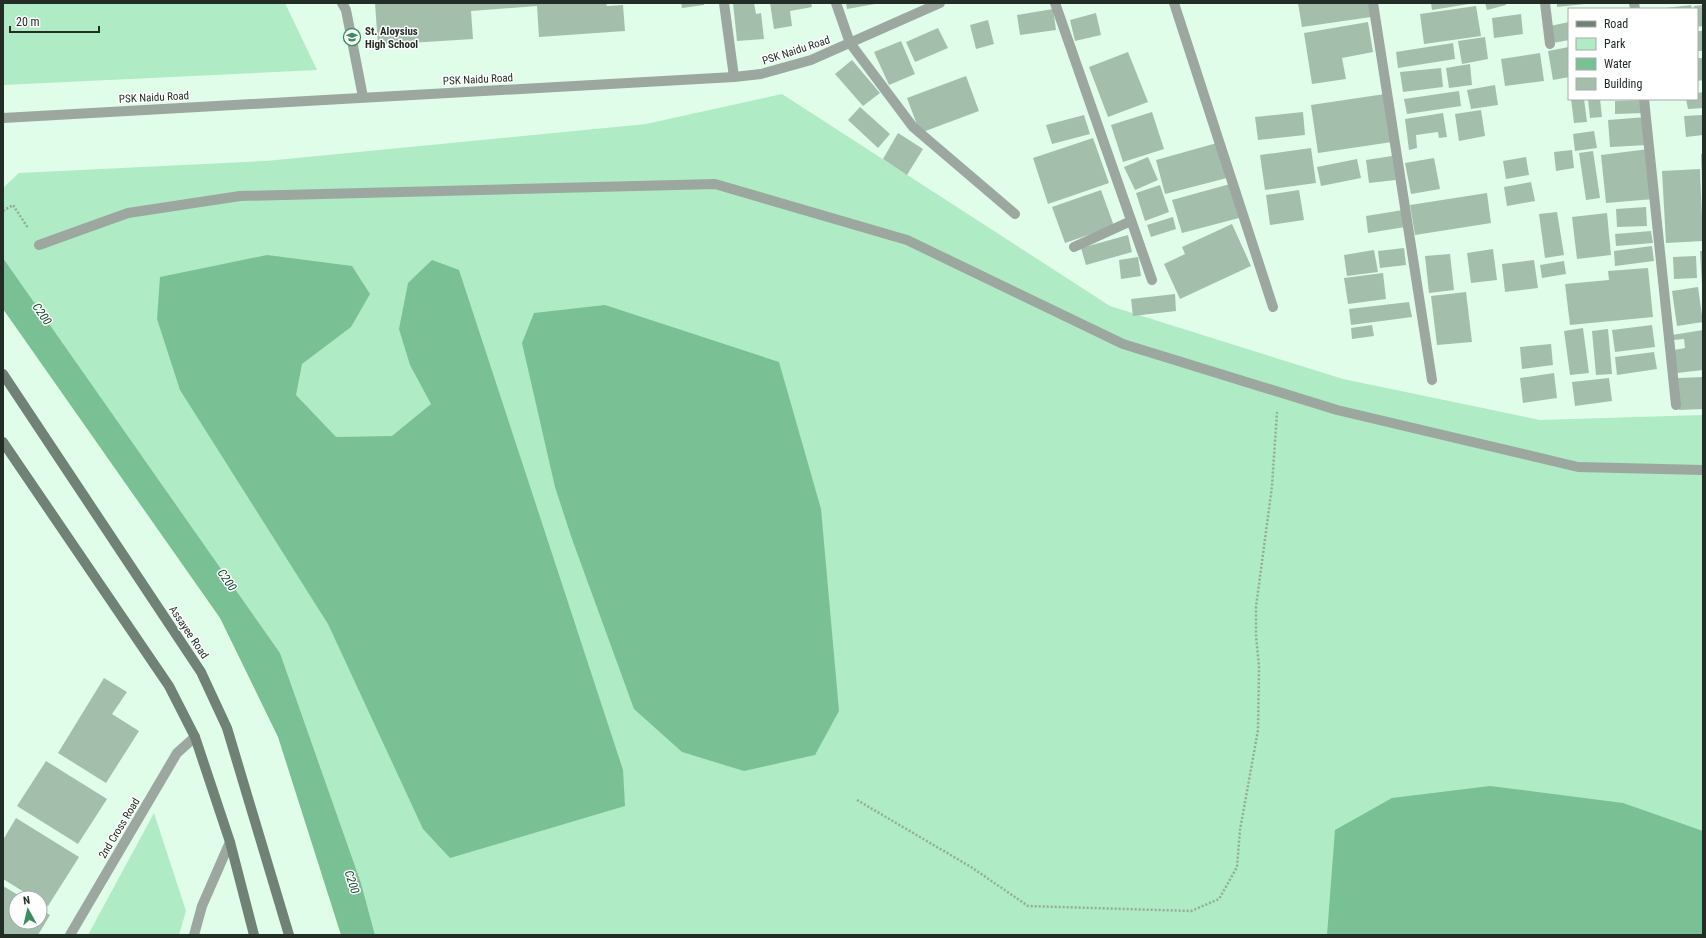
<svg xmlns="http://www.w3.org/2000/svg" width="1706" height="938" viewBox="0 0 1706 938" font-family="'Roboto Condensed',sans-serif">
  <rect width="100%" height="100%" fill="#e0fde9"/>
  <g fill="#afebc4">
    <polygon points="3,3 285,3 317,70 3,85"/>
    <polygon points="782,94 1110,306 1343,379 1540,420 1703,415 1703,935 375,935 361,883 280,653 3,258 3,188 19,173 266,161 646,124"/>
    <polygon points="154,813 186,911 179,935 88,935"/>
  </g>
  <g fill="#79c194">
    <polygon points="267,255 352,266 370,294 351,327 302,364 296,395 336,437 392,436 431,404 410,365 399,329 408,283 432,260 459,270 623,770 625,806 450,858 423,829 328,624 180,390 157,319 160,277"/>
    <polygon points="3,258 280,653 361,883 375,935 341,935 278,737 220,618 3,309"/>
    <polygon points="605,305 779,362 821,509 839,711 815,755 744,771 682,752 634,709 572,539 555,487 522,343 534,313"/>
    <polygon points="1490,786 1623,803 1703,831 1703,935 1327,935 1335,830 1392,798"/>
  </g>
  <g fill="#a3bfac">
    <polygon points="375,3 606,3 607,6 623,5 625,31 539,37 537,6 471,11 473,39 378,45"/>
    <polygon points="681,3 704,3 704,5 682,8"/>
    <polygon points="733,3 754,3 756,14 761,13 764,39 737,41"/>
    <polygon points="770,3 811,3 812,7 790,11 792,26 774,29"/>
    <polygon points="846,3 874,3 875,4 847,9"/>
    <polygon points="1298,3 1369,3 1371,17 1302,27"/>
    <polygon points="1431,3 1469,3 1469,4 1432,10"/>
    <polygon points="1485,3 1506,3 1506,5 1487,10"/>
    <polygon points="1557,3 1585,3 1585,4 1557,7"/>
    <polygon points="1691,5 1692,9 1665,9 1665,8"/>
    <polygon points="1703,5 1703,26 1697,27 1697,9 1694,9 1694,6"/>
    <polygon points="1476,6 1481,36 1424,44 1420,14"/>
    <polygon points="1053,9 1056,30 1020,35 1017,15"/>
    <polygon points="1096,13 1101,35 1075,41 1070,20"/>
    <polygon points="1521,14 1523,34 1494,38 1492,18"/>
    <polygon points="988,20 994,44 976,49 970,25"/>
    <polygon points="1368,22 1373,52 1342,58 1346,79 1312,84 1304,33"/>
    <polygon points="1569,22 1569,40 1553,43 1550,26"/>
    <polygon points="938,28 948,48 915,62 906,42"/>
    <rect x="1697" y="31" width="6" height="20"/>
    <polygon points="1485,37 1488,59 1462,64 1458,41"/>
    <polygon points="901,41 915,74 889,85 874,52"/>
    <polygon points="1453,43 1455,59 1398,68 1396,52"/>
    <polygon points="1569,47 1569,77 1553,80 1548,51"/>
    <polygon points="1128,52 1148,102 1108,117 1089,67"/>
    <polygon points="1540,53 1544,81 1505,86 1501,59"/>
    <polygon points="1697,58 1703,58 1703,80 1697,81"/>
    <polygon points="852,60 880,93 863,106 835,74"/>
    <polygon points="1470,64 1472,85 1449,88 1446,68"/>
    <polygon points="1441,68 1443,87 1403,92 1400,72"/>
    <polygon points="966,76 979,111 920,133 907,98"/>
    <polygon points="1495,85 1498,105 1471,109 1467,90"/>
    <polygon points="1459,91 1461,106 1407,114 1404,99"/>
    <polygon points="1703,92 1703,108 1688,109 1686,99 1697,99 1697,93"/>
    <polygon points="1385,94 1392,142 1318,153 1311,105"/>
    <polygon points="1571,99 1584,99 1587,122 1574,123"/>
    <polygon points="1588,99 1600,99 1602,117 1590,118"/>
    <polygon points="1644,100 1645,113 1615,114 1615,101"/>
    <polygon points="860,107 890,134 878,148 848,120"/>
    <polygon points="1481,110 1485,136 1459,141 1455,114"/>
    <polygon points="1152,112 1164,149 1123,162 1111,125"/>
    <polygon points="1303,112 1305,135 1258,140 1255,117"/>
    <polygon points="1443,113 1447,137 1439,138 1438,132 1416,135 1417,148 1409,150 1405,119"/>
    <polygon points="1084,115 1090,134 1052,144 1046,125"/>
    <polygon points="1703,115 1703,135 1686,137 1684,116"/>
    <polygon points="1646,117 1648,145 1610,147 1608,120"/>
    <polygon points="1594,131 1597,148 1575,151 1573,134"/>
    <polygon points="898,133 923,149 907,175 883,159"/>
    <polygon points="1093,138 1109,183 1048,204 1033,158"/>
    <polygon points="1217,143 1227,178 1165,194 1156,160"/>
    <polygon points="1311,148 1316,183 1265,190 1260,155"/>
    <polygon points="1649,149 1654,199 1606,203 1601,155"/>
    <polygon points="1572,150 1574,168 1556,171 1554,152"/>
    <polygon points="1593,151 1600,198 1586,200 1579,153"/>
    <polygon points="1701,154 1703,154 1703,181 1702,181"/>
    <polygon points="1392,156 1396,180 1369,183 1366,160"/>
    <polygon points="1148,157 1158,180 1135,190 1124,167"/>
    <polygon points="1526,157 1529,175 1506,179 1503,161"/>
    <polygon points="1434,158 1440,189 1411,194 1405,163"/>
    <polygon points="1357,159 1361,178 1321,186 1317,167"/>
    <polygon points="1700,169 1703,241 1666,243 1662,171"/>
    <polygon points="1531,182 1535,201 1507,206 1504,187"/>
    <polygon points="1230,184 1239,218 1182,233 1172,200"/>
    <polygon points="1160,185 1169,212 1145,221 1136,193"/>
    <polygon points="1101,190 1114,226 1065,243 1052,207"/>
    <polygon points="1299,190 1304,220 1270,225 1266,195"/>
    <polygon points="1487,193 1491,223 1415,235 1410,205"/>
    <polygon points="1646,207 1647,226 1617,227 1616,209"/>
    <polygon points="1403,210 1405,227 1368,233 1366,216"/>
    <polygon points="1557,212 1564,255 1545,258 1539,214"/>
    <polygon points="1607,213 1611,255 1577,259 1572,217"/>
    <polygon points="1173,217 1176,229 1151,237 1147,225"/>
    <polygon points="1232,224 1251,266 1180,299 1164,264 1185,254 1182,247"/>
    <polygon points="1651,231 1653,243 1616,246 1615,234"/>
    <polygon points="1128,235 1132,252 1086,265 1081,248"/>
    <polygon points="1652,246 1654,261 1615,266 1614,251"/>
    <polygon points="1404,248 1406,265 1380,268 1378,251"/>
    <polygon points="1493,249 1497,280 1471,283 1467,253"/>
    <polygon points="1374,250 1378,272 1347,276 1344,255"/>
    <polygon points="1700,251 1703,251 1703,284 1702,284"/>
    <polygon points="1450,254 1454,290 1429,293 1425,256"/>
    <polygon points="1696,256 1697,278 1674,279 1673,257"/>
    <polygon points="1138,257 1141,276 1121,279 1119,260"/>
    <polygon points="1534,260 1538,288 1505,292 1502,264"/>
    <polygon points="1564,261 1566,274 1542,278 1540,265"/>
    <polygon points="1648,268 1653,317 1570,325 1565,284 1609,280 1608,271"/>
    <polygon points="1383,273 1386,299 1348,304 1344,278"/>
    <polygon points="1698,287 1703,322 1677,326 1672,291"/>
    <polygon points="1466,292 1472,342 1437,345 1431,296"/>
    <polygon points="1175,294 1176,311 1133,316 1131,299"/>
    <polygon points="1409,302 1412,317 1351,325 1349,309"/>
    <polygon points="1372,325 1374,336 1352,339 1351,328"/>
    <polygon points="1652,325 1655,347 1615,352 1612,330"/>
    <polygon points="1583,328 1589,373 1570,375 1564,331"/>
    <polygon points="1608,329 1612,374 1596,375 1592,331"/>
    <polygon points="1703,330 1703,370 1677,373 1674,350 1685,348 1684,339 1673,340 1672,335"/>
    <polygon points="1551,344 1553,365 1522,369 1520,347"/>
    <polygon points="1654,352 1657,369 1617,375 1615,357"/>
    <polygon points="1554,373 1557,398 1523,403 1520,378"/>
    <polygon points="1703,377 1703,409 1679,410 1678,378"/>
    <polygon points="1609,378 1612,401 1575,406 1572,382"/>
    <polygon points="104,678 127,692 112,714 139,731 106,783 58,753"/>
    <polygon points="46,761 107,799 78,844 17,806"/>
    <polygon points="16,818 79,857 48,906 40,901 40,898 34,898 3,879 3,840"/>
    <polygon points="3,886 23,898 16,898 16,922 40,922 40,909 50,915 38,935 3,935"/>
  </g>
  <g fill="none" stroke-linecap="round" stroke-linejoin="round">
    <g stroke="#94aa9b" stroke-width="2.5" stroke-dasharray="2 2" stroke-linecap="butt">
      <polyline points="3,211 13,205 28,228"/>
      <polyline points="857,800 971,867 1028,906 1191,911 1219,899 1237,867 1240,830 1258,730 1259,666 1256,636 1256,607 1272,486 1277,412"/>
    </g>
    <g stroke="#9ba79f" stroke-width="10">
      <polyline points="342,3 346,10 363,97"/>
      <polyline points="39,245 128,213 240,196 715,184 907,240 1123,344 1337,410 1578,467 1703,470"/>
    </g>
    <g stroke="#9ba79f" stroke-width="10">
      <polyline points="724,3 734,77"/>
      <polyline points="836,3 850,43 913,127 1015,214"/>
      <polyline points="1055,3 1152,280"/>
      <polyline points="1174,3 1273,307"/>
      <polyline points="1373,3 1432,380"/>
      <polyline points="1545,3 1550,44"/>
      <polyline points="1634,3 1635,9"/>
      <polyline points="1644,99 1676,405"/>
      <polyline points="1074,247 1131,221"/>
      <polyline points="70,935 177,753 195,737"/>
      <polyline points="194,935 202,906 230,842"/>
    </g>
    <polyline stroke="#9ba79f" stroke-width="10" points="3,118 734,77 761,74 811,60 940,3"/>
    <g stroke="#708276" stroke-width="10">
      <polyline points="3,374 201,672 227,728 289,935"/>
      <polyline points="3,442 169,686 195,737 230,842 254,935"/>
    </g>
  </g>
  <defs>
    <g id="school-ring" transform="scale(0.9)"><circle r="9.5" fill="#fff" stroke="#3a8d5f" stroke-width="1.5"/><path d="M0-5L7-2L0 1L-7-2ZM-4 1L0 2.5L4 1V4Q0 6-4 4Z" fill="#3a8d5f"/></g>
  </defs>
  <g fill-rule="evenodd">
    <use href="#school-ring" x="352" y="37"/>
  </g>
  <g text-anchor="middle" stroke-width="3" stroke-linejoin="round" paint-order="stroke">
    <g font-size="11" font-weight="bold" fill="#222d26" stroke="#fff" text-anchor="start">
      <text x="365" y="35">St. Aloysius<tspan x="365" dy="13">High School</tspan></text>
    </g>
    <g font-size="11" fill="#222d26" stroke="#fff">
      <text transform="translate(796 50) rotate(-18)" y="4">PSK Naidu Road</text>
      <text transform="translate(478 79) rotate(-3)" y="4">PSK Naidu Road</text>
      <text transform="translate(154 97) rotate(-3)" y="4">PSK Naidu Road</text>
      <text transform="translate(189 632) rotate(56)" y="4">Assayee Road</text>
      <text transform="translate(119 828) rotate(-59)" y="4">2nd Cross Road</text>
    </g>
    <g font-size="12" font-style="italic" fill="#124a2d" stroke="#fff">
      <text transform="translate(42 314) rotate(55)" y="4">C200</text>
      <text transform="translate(227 580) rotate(55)" y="4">C200</text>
      <text transform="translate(352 882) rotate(72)" y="4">C200</text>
    </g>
  </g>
  <rect width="1706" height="938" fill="none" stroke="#222d26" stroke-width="8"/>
  <rect x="1568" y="8" width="130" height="92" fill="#ffffff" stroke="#a7aba8"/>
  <rect x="1576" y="21" width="20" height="6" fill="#708276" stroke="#a7aba8"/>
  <text x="1604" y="28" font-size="12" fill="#222d26">Road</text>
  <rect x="1576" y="38" width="20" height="12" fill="#afebc4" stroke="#a7aba8"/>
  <text x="1604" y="48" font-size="12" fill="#222d26">Park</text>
  <rect x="1576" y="58" width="20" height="12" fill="#79c194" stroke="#a7aba8"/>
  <text x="1604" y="68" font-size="12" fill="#222d26">Water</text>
  <rect x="1576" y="78" width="20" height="12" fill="#a3bfac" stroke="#a7aba8"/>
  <text x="1604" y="88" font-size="12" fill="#222d26">Building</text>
  <g transform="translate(28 910) rotate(352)"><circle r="19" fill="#ffffff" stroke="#a7aba8"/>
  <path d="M0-3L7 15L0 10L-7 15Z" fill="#3a8d5f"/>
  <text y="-6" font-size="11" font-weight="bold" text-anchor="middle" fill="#222d26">N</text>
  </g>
  <path d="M10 26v6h89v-6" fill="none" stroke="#222d26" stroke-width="2"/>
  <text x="16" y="26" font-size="12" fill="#222d26" stroke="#ffffff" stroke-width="3" paint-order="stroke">20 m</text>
</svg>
